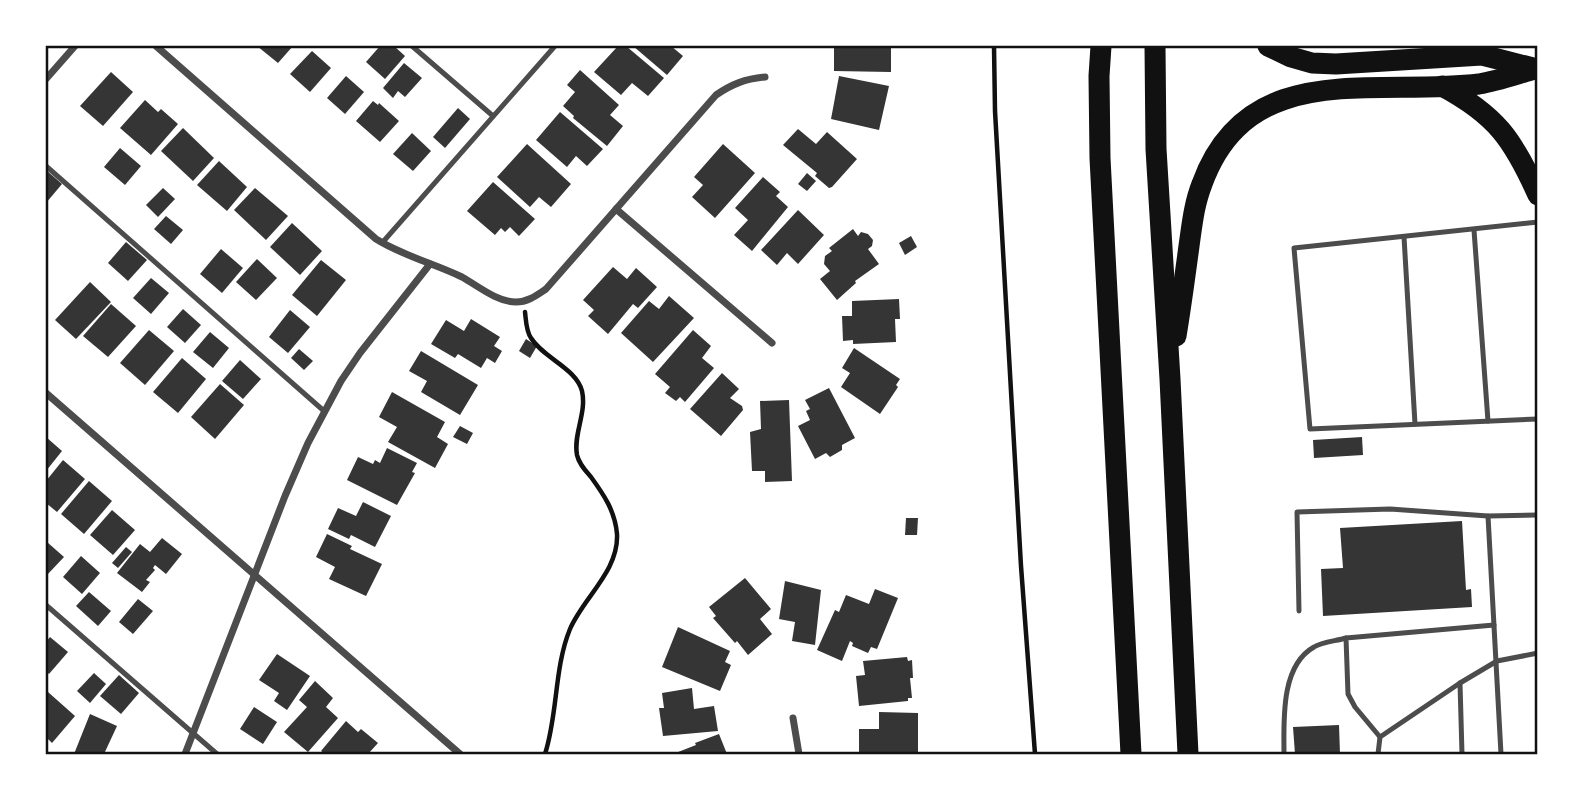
<svg xmlns="http://www.w3.org/2000/svg" width="1583" height="800" viewBox="0 0 1583 800" font-family="Jost,sans-serif">
  <rect width="100%" height="100%" fill="#fff"/>
  <g fill="#353535">
    <polygon points="257,46 293,46 278,63"/>
    <polygon points="380,46 394,46 405,56 385,79 366,62"/>
    <polygon points="618,46 626,46 664,78 648,96 632,83 621,95 594,72"/>
    <polygon points="633,46 671,46 683,56 667,75"/>
    <polygon points="850,46 891,46 891,72 834,71 834,48 850,48"/>
    <polygon points="312,51 331,68 310,92 290,74"/>
    <polygon points="404,63 422,78 405,97 398,91 393,98 383,88"/>
    <polygon points="580,70 619,105 610,115 623,126 607,146 573,118 574,116 563,106 575,92 567,85"/>
    <polygon points="111,72 133,92 103,126 80,106"/>
    <polygon points="346,76 364,92 345,114 327,98"/>
    <polygon points="839,76 889,86 879,130 831,119"/>
    <polygon points="145,100 158,112 161,109 178,124 151,155 120,128"/>
    <polygon points="373,101 378,105 379,103 399,121 380,142 356,121"/>
    <polygon points="458,108 470,119 445,148 433,137"/>
    <polygon points="560,112 603,149 587,166 576,156 567,167 536,140"/>
    <polygon points="183,128 214,158 193,181 161,151"/>
    <polygon points="798,129 816,144 827,132 857,159 832,187 829,188 815,176 817,173 783,145"/>
    <polygon points="412,133 431,151 413,171 393,154"/>
    <polygon points="527,144 571,184 551,207 539,197 530,207 497,177"/>
    <polygon points="723,144 755,173 715,218 692,197 703,185 694,177"/>
    <polygon points="120,148 141,166 125,185 104,167"/>
    <polygon points="219,161 247,187 227,211 197,185"/>
    <polygon points="46,170 62,184 46,203"/>
    <polygon points="807,173 816,181 807,191 798,184"/>
    <polygon points="763,177 780,192 776,196 788,207 752,251 734,235 748,220 735,208"/>
    <polygon points="493,182 535,219 519,236 510,227 505,232 501,228 495,235 467,211"/>
    <polygon points="163,188 175,199 158,217 146,205"/>
    <polygon points="255,188 288,216 266,240 234,210"/>
    <polygon points="798,210 824,235 798,264 787,253 777,265 761,250"/>
    <polygon points="166,216 183,230 171,244 154,229"/>
    <polygon points="292,223 322,251 300,275 270,247"/>
    <polygon points="853,229 858,236 861,232 868,234 873,240 872,246 868,249 879,264 855,281 856,283 837,300 820,279 830,271 824,264 825,256 832,251 829,248"/>
    <polygon points="911,236 917,247 905,255 899,243"/>
    <polygon points="126,242 147,260 128,281 108,263"/>
    <polygon points="221,249 243,268 222,293 200,274"/>
    <polygon points="257,259 277,278 256,300 236,282"/>
    <polygon points="321,260 346,280 317,316 292,295"/>
    <polygon points="613,267 627,279 636,268 657,287 638,308 633,304 608,334 588,316 594,310 583,300"/>
    <polygon points="151,278 169,293 151,314 133,298"/>
    <polygon points="90,282 111,302 76,339 55,320"/>
    <polygon points="669,296 694,318 653,362 621,333 649,301 659,309"/>
    <polygon points="899,299 900,319 895,319 896,342 853,344 853,340 843,341 842,316 852,316 852,301"/>
    <polygon points="111,304 136,326 108,357 83,336"/>
    <polygon points="183,309 201,325 185,343 167,327"/>
    <polygon points="290,310 310,327 288,353 269,337"/>
    <polygon points="471,319 500,337 494,346 502,351 495,363 487,358 481,368 458,354 455,358 431,344 446,320 464,331"/>
    <polygon points="149,330 174,351 145,385 120,363"/>
    <polygon points="693,330 711,346 702,358 714,368 685,402 680,397 676,401 665,393 670,387 655,374"/>
    <polygon points="210,332 229,348 213,368 193,352"/>
    <polygon points="526,339 537,346 530,358 519,351"/>
    <polygon points="854,348 900,379 896,385 898,387 880,414 841,387 850,373 842,368"/>
    <polygon points="299,349 313,361 304,370 291,358"/>
    <polygon points="421,351 478,385 460,415 421,392 427,381 409,371"/>
    <polygon points="182,358 206,379 178,413 153,392"/>
    <polygon points="240,360 261,379 243,399 222,381"/>
    <polygon points="722,373 739,389 730,398 742,406 743,410 721,436 690,409"/>
    <polygon points="220,384 244,405 215,439 191,417"/>
    <polygon points="829,388 855,438 842,445 842,450 830,457 826,453 815,459 798,426 810,420 806,411 810,409 805,400"/>
    <polygon points="392,392 445,422 437,437 448,444 435,468 388,442 397,427 379,417"/>
    <polygon points="789,400 792,481 765,482 765,471 752,471 750,432 761,429 760,401"/>
    <polygon points="460,426 473,433 467,444 453,437"/>
    <polygon points="46,437 62,451 46,471"/>
    <polygon points="1362,437 1363,455 1314,458 1313,440"/>
    <polygon points="387,448 417,463 412,472 415,473 397,505 347,480 358,457 373,464 375,460 380,463"/>
    <polygon points="63,460 85,479 57,512 46,503 46,481"/>
    <polygon points="89,481 112,501 84,534 61,514"/>
    <polygon points="363,502 391,516 375,547 351,535 349,539 328,529 338,508 356,516"/>
    <polygon points="112,510 135,530 113,555 90,535"/>
    <polygon points="906,518 918,518 917,535 905,535"/>
    <polygon points="1462,521 1466,590 1471,589 1472,607 1323,616 1321,569 1343,568 1340,528"/>
    <polygon points="327,534 352,546 350,549 382,564 366,596 329,579 335,567 316,557"/>
    <polygon points="162,538 182,554 166,574 155,565 153,568 155,570 146,580 150,582 142,592 117,573 140,544 150,552"/>
    <polygon points="47,542 64,557 47,575 46,544"/>
    <polygon points="126,547 132,552 118,568 112,563"/>
    <polygon points="81,556 100,573 82,594 63,577"/>
    <polygon points="745,578 771,609 760,619 772,634 748,655 737,641 735,643 713,618 716,616 709,607"/>
    <polygon points="785,581 821,590 815,645 792,641 795,622 779,619"/>
    <polygon points="875,589 898,598 877,649 871,647 868,653 852,646 853,643 850,641 842,661 817,650 835,610 839,612 846,595 869,604"/>
    <polygon points="89,592 111,611 98,626 76,606"/>
    <polygon points="138,599 153,611 133,634 119,622"/>
    <polygon points="678,627 730,651 725,662 731,665 720,691 662,667"/>
    <polygon points="50,637 68,652 49,674 46,671 46,642"/>
    <polygon points="277,654 310,676 287,710 274,701 279,693 259,680"/>
    <polygon points="907,657 908,661 912,660 913,678 910,678 912,698 908,698 908,701 859,706 856,676 865,675 863,661"/>
    <polygon points="94,673 106,684 90,703 77,691"/>
    <polygon points="119,675 139,693 121,714 100,696"/>
    <polygon points="315,681 333,698 326,707 338,718 308,752 284,732 307,707 299,700"/>
    <polygon points="692,688 694,709 714,706 718,731 663,736 659,708 664,708 662,693"/>
    <polygon points="48,692 75,716 52,743 46,737 46,694"/>
    <polygon points="254,707 277,722 263,744 240,729"/>
    <polygon points="879,712 918,713 918,753 859,752 859,729 879,729"/>
    <polygon points="90,714 117,726 104,754 74,754"/>
    <polygon points="346,721 358,732 361,729 378,743 368,754 325,754 321,751"/>
    <polygon points="1339,725 1340,754 1295,754 1293,727"/>
    <polygon points="719,734 727,754 673,754 696,745 695,743"/>
  </g>
  <g fill="none" stroke-linecap="round" stroke-linejoin="round">
    <g stroke="#111" stroke-width="4.5">
      <polyline points="994,46 995,111 1021,566 1035,754"/>
      <path d="M525,312C526,320 526,331 531,338C543,358 576,368 582,391C587,413 573,434 577,455C579,464 585,470 591,477C604,495 615,511 617,534C619,571 583,598 570,629C554,668 558,714 545,754"/>
    </g>
    <g stroke="#4c4c4c" stroke-width="5">
      <polyline points="412,46 493,116"/>
      <polyline points="46,166 324,411"/>
      <polyline points="1538,222 1294,248 1310,429 1538,419"/>
      <polyline points="1474,230 1488,421"/>
      <polyline points="1404,237 1415,424"/>
      <polyline points="382,243 555,46"/>
      <polyline points="46,605 217,754"/>
      <polyline points="1299,611 1297,512 1390,509 1488,516"/>
      <polyline points="1460,683 1462,754"/>
      <polyline points="1380,737 1355,707 1348,694 1346,638 1494,625"/>
      <path d="M1284,754C1284,722 1280,666 1314,647C1322,642 1336,641 1346,638"/>
      <polyline points="1378,754 1380,737 1460,683 1497,661 1538,653"/>
      <polyline points="1501,754 1488,516 1538,515"/>
    </g>
    <g stroke="#4c4c4c" stroke-width="7">
      <path d="M156,46L376,239C403,256 433,263 462,277C478,286 497,302 516,302C528,302 537,295 546,289L716,95C732,84 745,79 765,77"/>
      <polyline points="46,79 75,46"/>
      <polyline points="616,209 772,343"/>
      <polyline points="46,393 460,754"/>
      <polyline points="793,718 799,754"/>
      <polyline points="185,754 285,496 308,443 341,381 360,353 430,264"/>
    </g>
    <g stroke="#111" stroke-width="21">
      <polyline points="1101,46 1099,76 1100,158 1131,754"/>
      <polyline points="1155,46 1156,149 1170,379 1188,754"/>
      <polyline points="1268,46 1291,57 1312,63 1336,64 1482,55 1533,68"/>
      <path d="M1442,86C1496,115 1513,139 1538,195"/>
      <path d="M1176,336C1181,306 1185,276 1189,246C1192,225 1194,204 1202,184C1248,57 1376,97 1479,84C1497,81 1517,74 1535,69"/>
    </g>
  </g>
  <rect width="1583" height="800" fill="none" stroke="#ffffff" stroke-width="94"/>
  <rect x="47" y="47" width="1489" height="706" fill="none" stroke="#111" stroke-width="2.5"/>
</svg>
